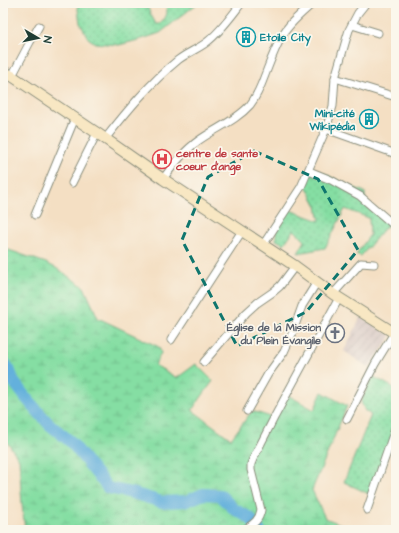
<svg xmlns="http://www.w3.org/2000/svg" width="399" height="533" viewBox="0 0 399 533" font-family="'Architects Daughter',sans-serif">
  <defs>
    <pattern id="industrial-furrows" width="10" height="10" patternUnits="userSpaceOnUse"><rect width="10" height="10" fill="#d1c0bc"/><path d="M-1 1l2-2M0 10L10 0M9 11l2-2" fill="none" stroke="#a99d9a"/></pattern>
    <pattern id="grass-dots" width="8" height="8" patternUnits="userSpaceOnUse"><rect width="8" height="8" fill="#85dea3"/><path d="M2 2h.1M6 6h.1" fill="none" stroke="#72bf8d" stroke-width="1.8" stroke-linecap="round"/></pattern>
    <pattern id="wetland-marsh" width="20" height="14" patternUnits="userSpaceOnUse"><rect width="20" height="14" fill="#85dea3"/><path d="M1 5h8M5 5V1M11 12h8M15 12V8" fill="none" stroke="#72bf8d"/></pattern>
  </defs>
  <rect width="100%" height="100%" fill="#fbf7ec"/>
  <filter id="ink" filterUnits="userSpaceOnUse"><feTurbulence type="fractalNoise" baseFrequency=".025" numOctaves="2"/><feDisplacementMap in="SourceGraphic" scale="8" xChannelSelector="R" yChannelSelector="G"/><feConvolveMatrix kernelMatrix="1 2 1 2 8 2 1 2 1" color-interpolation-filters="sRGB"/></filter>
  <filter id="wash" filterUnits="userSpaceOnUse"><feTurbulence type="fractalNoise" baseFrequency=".012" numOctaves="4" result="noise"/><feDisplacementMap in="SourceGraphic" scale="16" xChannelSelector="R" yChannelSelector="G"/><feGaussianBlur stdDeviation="0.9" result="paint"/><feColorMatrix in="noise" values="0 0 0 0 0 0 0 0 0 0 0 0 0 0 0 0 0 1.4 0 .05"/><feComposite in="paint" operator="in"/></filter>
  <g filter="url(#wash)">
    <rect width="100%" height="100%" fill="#f4dfc3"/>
    <polygon fill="url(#industrial-furrows)" points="361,317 391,336 369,368 344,351"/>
    <g fill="url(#grass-dots)" stroke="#528e6c">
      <path d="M77,3H146L150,13L156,24H160C167,17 169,12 165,3H198L160,33L142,39L119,45L95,43L88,38L80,23Z"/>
      <polygon points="318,170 342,183 365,192 365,205 389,223 361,256 356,254 370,235 369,218 345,209 325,248 298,253 305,241 294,230 284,244 276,240 276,225 287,209 320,221 317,206 304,182 309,175"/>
      <polygon points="372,376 396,389 396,429 371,495 344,482 371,415 365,411 361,402"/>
    </g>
    <polygon fill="url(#wetland-marsh)" stroke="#528e6c" points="3,248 46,263 56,268 84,287 98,318 159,347 161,353 155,365 177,378 196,364 213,381 192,410 231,439 252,411 274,418 286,394 314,410 322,392 347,406 312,490 325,518 348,527 345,530 25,530 22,505 19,459 3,436"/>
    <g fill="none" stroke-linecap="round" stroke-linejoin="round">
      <polyline stroke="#63b0dc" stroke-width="12" points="3,361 9,369 14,382 26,398 49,424 71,442 108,488 132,493 162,502 187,501 203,494 220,495 234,509 250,518 259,530"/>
    </g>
  </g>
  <g filter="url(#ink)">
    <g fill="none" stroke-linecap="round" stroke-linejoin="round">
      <g stroke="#8a8e7c" stroke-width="9">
        <g id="street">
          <polyline points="3,7 5,3"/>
          <polyline points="352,25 378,33"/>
          <polyline points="12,76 30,42 39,26"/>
          <polyline points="335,78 396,97"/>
          <polyline points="326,129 396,154"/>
          <path d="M105,139C127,111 150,83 178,60C187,53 198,49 207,42C220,32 230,18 240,5"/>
          <polyline points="309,171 331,180 360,196 396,227"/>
          <path d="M163,179C173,165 184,151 198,141C214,129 236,121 250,105C257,96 261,86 265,75C270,62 275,48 282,36C289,23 302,13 313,3"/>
          <polyline points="72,183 97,133"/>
          <polyline points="35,215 75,118"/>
          <polyline points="263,245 301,187 326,129 333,106 335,78 346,40 349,30 358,13 366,3"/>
          <polyline points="333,294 361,263 374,264"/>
          <polyline points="171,340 242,231"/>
          <polyline points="204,362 246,313 257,303 273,292 280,286 295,266"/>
          <polyline points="247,411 268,374 284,352 292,334 302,306 317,282"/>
          <polyline points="347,419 375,364 394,333"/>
          <polyline points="367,510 396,426"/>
          <path d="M244,530C253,524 259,521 261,510L251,470V464L253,459L275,416L339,298"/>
        </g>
      </g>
      <g stroke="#8a8e7c" stroke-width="12">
        <polyline id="secondary" points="3,71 12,76 97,133 163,179 242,231 295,266 333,294 396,334"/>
      </g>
      <use href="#street" stroke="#fff" stroke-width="7"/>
      <use href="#secondary" stroke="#f8e7c3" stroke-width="10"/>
    </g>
  </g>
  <path fill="none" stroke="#0f766e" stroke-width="3" stroke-dasharray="8 5" stroke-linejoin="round" d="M254,151L318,179L358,250L306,312L237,346L182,240L208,177Z"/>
  <defs>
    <g id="building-ring" transform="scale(1)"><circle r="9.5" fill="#fbf7ec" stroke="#0f9aa8" stroke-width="1.5"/><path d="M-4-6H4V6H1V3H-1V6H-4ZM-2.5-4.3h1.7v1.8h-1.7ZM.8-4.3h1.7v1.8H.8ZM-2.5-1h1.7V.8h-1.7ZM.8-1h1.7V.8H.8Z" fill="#0f9aa8"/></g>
    <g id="hospital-ring" transform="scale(1)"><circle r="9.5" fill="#fbf7ec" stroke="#e0444e" stroke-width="1.5"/><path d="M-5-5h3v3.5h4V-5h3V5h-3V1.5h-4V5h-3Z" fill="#e0444e"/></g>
    <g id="church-ring" transform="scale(1)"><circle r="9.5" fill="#fbf7ec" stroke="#6b7280" stroke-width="1.5"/><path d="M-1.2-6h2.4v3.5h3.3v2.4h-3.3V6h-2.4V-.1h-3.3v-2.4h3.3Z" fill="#6b7280"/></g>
  </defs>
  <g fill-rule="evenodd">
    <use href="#building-ring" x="246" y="37"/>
    <use href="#building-ring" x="369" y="119"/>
    <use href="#hospital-ring" x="162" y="159"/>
    <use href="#church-ring" x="335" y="333"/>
  </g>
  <g text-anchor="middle" stroke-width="3.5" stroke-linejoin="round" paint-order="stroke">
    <g font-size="11" font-weight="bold" fill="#0d838f" stroke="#fbf7ec" text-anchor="start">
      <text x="260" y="41">Etoile City</text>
      <text x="355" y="117" text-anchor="end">Mini-cité<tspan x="355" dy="13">Wikipédia</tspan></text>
    </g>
    <g font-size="11" font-weight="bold" fill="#be3a42" stroke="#fbf7ec" text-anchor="start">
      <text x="176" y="157">centre de sante<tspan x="176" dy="13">coeur d'ange</tspan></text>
    </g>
    <g font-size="11" font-weight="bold" fill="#5b616d" stroke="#fbf7ec" text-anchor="end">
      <text x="321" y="331">Église de la Mission<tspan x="321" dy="13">du Plein Évangile</tspan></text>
    </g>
  </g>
  <rect width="399" height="533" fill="none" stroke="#fbf7ec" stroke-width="16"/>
  <g transform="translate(38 38) rotate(99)" stroke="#fbf7ec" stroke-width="3" paint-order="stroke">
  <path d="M0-3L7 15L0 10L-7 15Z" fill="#1f3d34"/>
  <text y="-6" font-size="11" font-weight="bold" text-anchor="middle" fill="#1f3d34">N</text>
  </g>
</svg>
